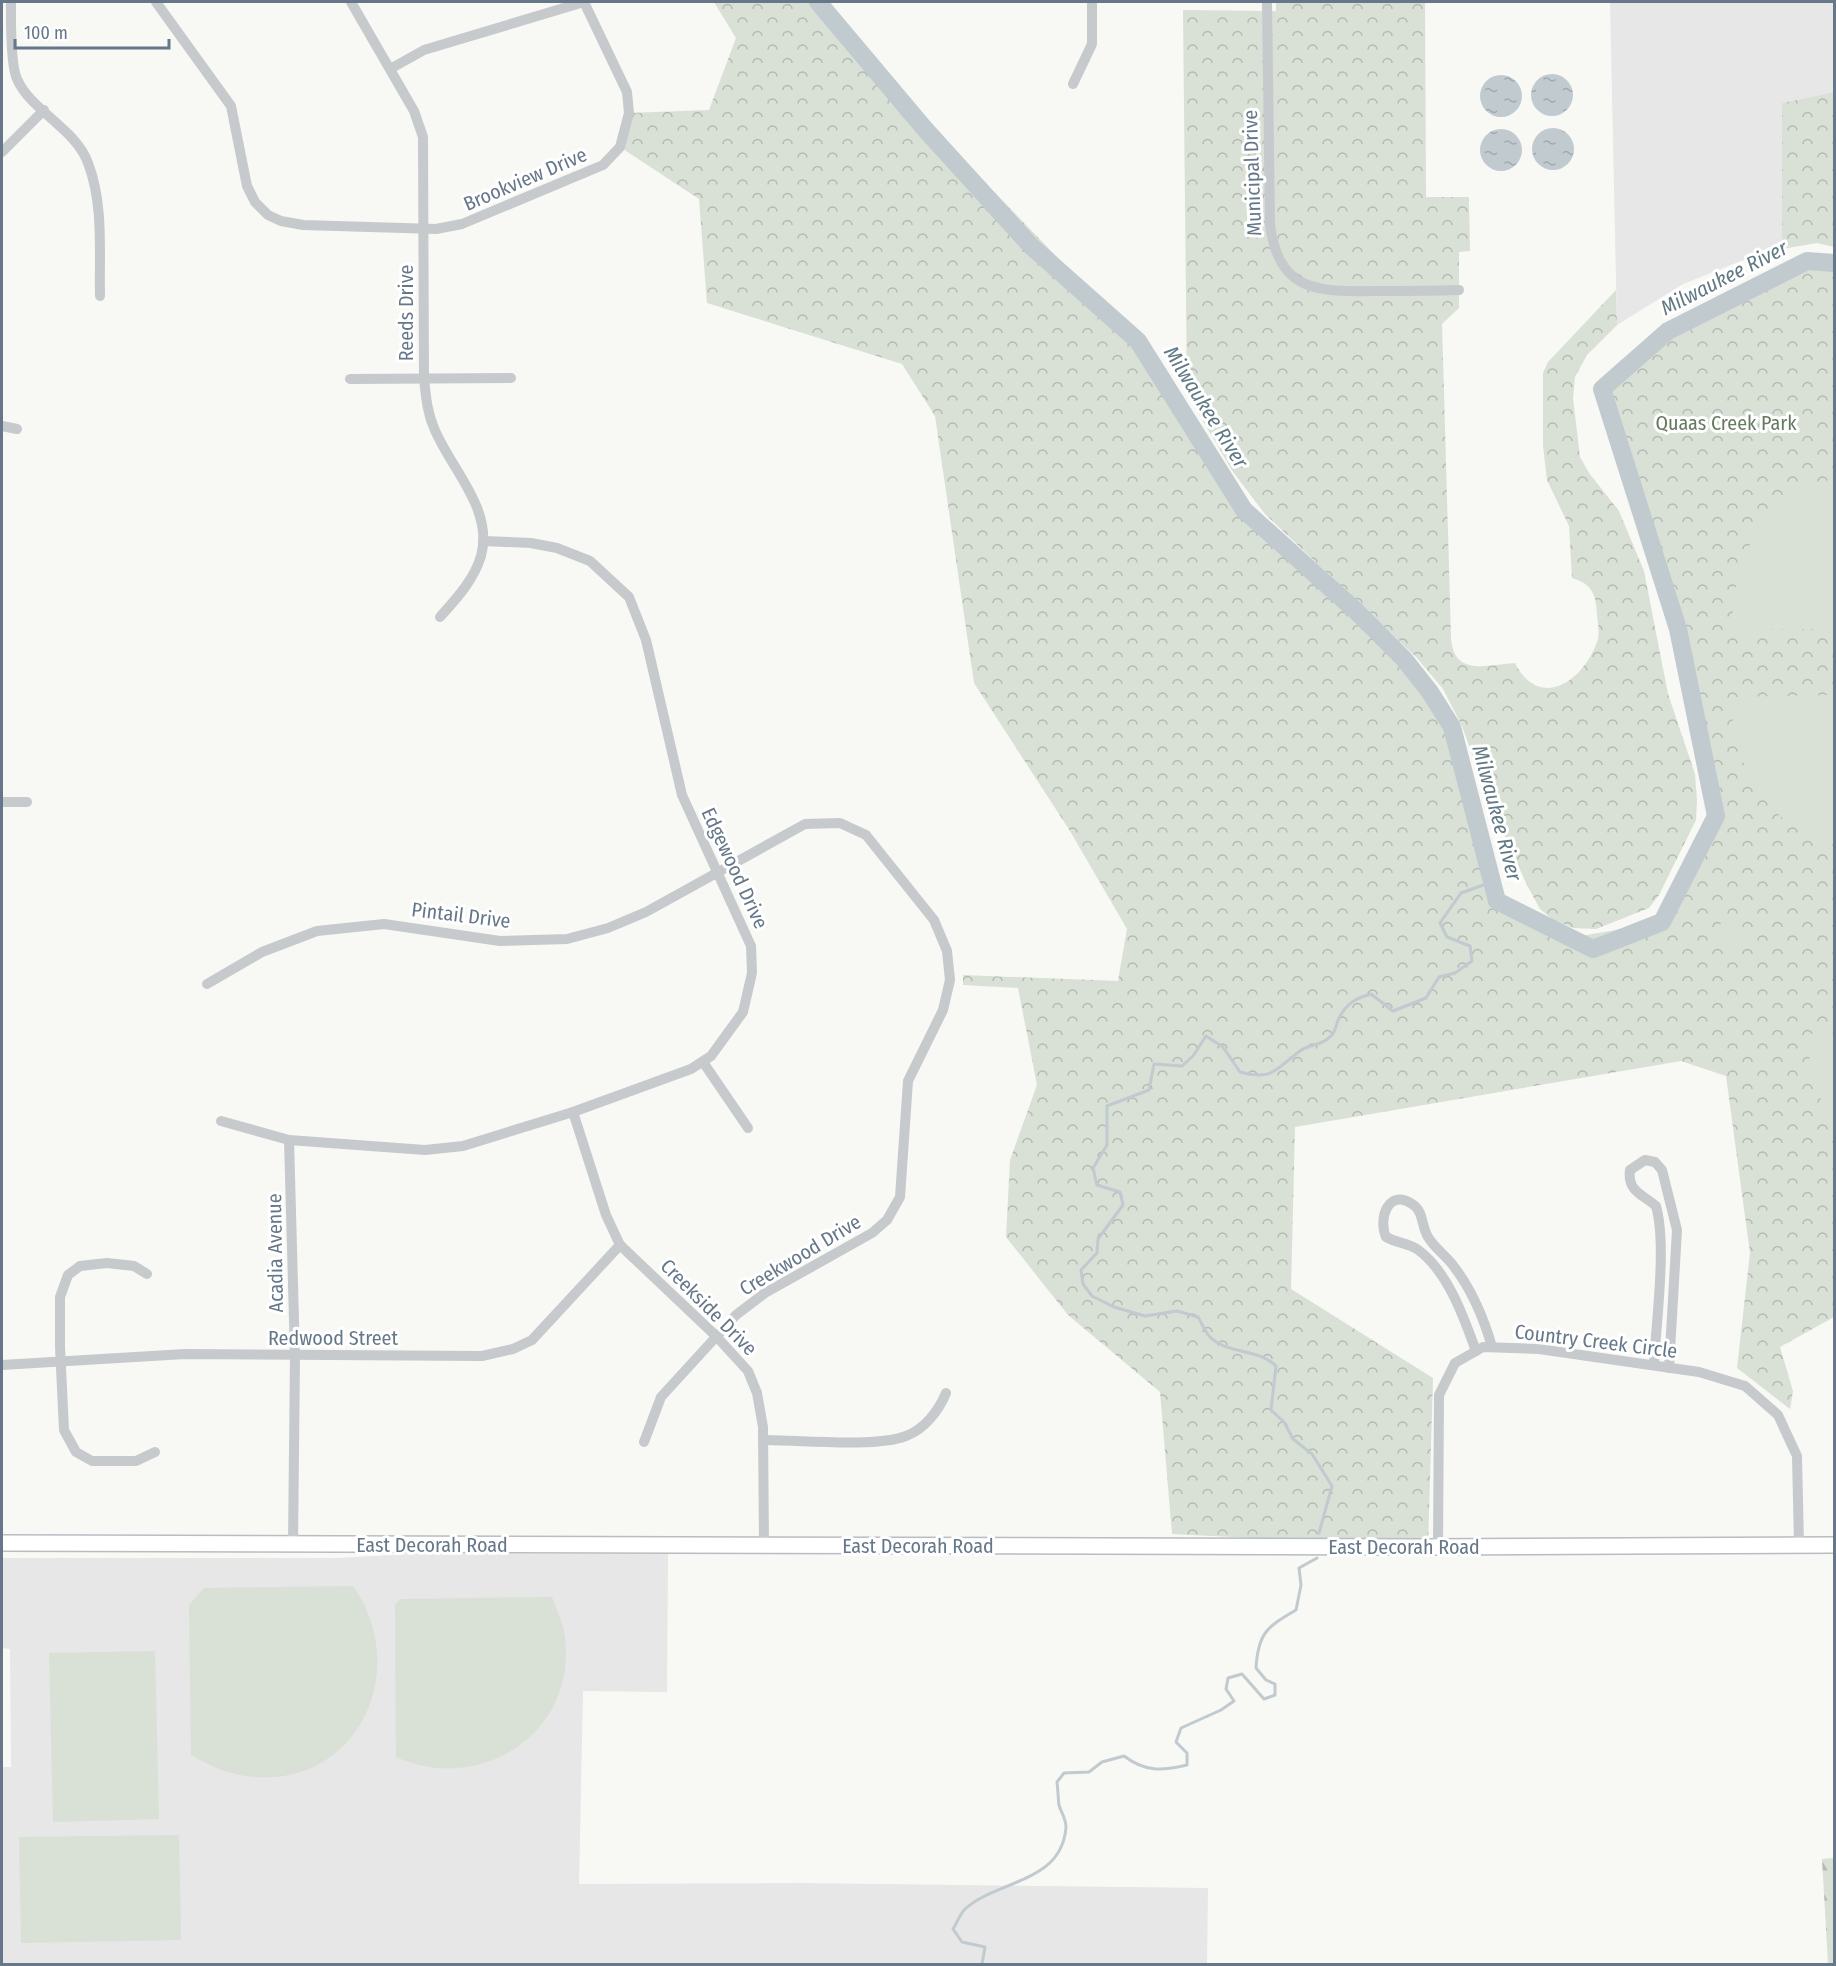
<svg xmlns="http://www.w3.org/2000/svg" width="1836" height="1966" viewBox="0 0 1836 1966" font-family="'Fira Sans Condensed',sans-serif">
  <defs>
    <pattern id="forest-firs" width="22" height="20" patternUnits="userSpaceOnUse" patternTransform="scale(1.5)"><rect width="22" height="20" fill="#d9e0d6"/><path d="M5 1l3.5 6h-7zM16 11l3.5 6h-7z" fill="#b4bab3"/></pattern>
    <pattern id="park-crowns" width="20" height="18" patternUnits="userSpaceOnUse" patternTransform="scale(1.5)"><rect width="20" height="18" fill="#d9e0d6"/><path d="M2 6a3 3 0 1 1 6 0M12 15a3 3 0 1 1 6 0" fill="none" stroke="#b4bab3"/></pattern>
    <pattern id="water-ripples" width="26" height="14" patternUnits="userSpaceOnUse" patternTransform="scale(1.5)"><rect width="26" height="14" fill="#c0cacf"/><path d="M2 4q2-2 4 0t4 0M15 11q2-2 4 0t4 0" fill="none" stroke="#a0a9ae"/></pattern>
  </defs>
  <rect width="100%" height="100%" fill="#f8f8f5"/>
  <g fill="#e6e7e6">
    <polygon points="1610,2 1834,2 1834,92 1782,103 1782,249 1741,261 1683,284 1617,325"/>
    <polygon points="411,1554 668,1554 667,1692 583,1691 579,1884 799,1883 1208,1888 1207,1964 2,1964 2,1767 11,1767 10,1649 2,1648 2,1558 338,1558"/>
  </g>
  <polygon fill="url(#forest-firs)" points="1834,1858 1834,1964 1828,1964 1822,1859"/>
  <g fill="url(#park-crowns)">
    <polygon points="714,2 820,2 865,58 1138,341 1244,510 1356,611 1404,659 1430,692 1452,727 1497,901 1581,936 1662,922 1716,816 1678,629 1602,389 1668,331 1807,261 1834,262 1834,1317 1780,1347 1793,1391 1790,1409 1737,1368 1750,1253 1726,1076 1681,1061 1295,1127 1291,1289 1433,1378 1428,1547 1172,1534 1160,1392 1068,1315 1006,1237 1010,1160 1037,1085 1018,988 963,985 963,975 1118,981 1127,929 1070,831 974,683 935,416 902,364 707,303 699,199 620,147 629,113 709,110 736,38"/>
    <path d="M1276,2H1425L1426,197H1469V201L1470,251L1459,252V308L1442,324L1451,637C1453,677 1486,665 1515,663C1539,711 1583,682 1597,642C1600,635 1598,623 1597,615C1596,594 1592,584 1572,578L1569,526L1547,480L1543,446V373L1548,362L1616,290L1617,325L1587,355L1575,377L1573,398L1580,457L1589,473L1619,511L1644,571L1668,694L1695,774L1697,801L1696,820L1659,895L1649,908L1596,929L1573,928L1552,919L1540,909L1528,887L1489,802L1462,726L1443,689L1416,657L1265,514L1233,472L1187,394L1183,10L1276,11Z"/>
    <polygon points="1834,92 1834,247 1817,243 1782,249 1782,103"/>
  </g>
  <g fill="#d9e0d6">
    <path d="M1834,478V636H1831L1830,629L1732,630C1733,555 1759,502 1834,478Z"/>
    <path d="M1833,689H1834V844C1768,828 1735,769 1731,705V697L1833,695Z"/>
    <polygon points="1727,918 1746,939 1728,954 1709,934"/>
    <path d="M1808,1034H1834V1124C1816,1094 1808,1069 1808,1034Z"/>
    <path d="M353,1586C414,1673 354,1792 246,1776C225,1773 209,1765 191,1755L189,1605L204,1588Z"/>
    <path d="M552,1597C556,1609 562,1620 564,1632C581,1730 482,1796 396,1757L395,1604L401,1599Z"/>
    <polygon points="155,1651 159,1819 53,1822 49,1653"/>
    <polygon points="179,1835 181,1940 21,1943 19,1837"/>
  </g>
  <g fill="url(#water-ripples)">
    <circle cx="1552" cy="95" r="21"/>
    <circle cx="1501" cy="96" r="21"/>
    <circle cx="1553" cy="149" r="21"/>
    <circle cx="1501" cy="150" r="21"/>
  </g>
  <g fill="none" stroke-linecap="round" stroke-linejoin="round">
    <g stroke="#c0cacf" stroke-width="3">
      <path d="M1319,1533L1332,1486L1312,1454L1293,1439L1284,1422L1271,1410L1276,1366C1258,1348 1230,1355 1211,1338C1205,1333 1202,1323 1198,1317L1177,1311L1145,1316L1114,1307L1092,1296L1083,1284L1081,1270L1097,1253L1098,1239L1123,1205L1120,1192L1097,1185L1093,1168L1107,1145V1106L1149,1090L1154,1064L1182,1066L1193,1056L1206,1036L1223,1047L1240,1072C1274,1081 1275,1069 1300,1051C1310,1043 1319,1048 1332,1035C1336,1030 1336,1024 1339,1018C1347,1003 1356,998 1371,994L1393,1011L1426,998L1439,977L1455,973L1472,961L1470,946L1447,937L1440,923L1461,893L1492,882"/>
      <path d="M982,1964L985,1947L962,1942L953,1929C957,1923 960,1914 965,1909C999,1879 1062,1883 1066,1827C1066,1819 1061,1812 1059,1805C1058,1798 1058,1790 1057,1782L1064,1773L1089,1772L1102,1762L1124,1756C1145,1772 1162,1771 1187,1765V1753L1176,1742L1181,1728L1221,1710L1234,1701L1226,1689L1228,1678L1242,1674L1264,1699L1275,1695V1684L1266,1680L1256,1668C1258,1633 1267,1627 1296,1610L1301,1585L1299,1568L1317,1558"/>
    </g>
    <polyline stroke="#c0cacf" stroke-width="18" points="818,2 924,128 1031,246 1138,341 1244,510 1356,611 1404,659 1430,692 1452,727 1497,901 1593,949 1662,922 1716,816 1678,629 1602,389 1668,331 1807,261 1834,263"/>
    <g stroke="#b8bdc2" stroke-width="18">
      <polyline id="secondary" points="2,1543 1428,1547 1834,1545"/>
    </g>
    <g stroke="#c6cacd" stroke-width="10">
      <path d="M11,2C11,19 10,64 17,79C31,111 76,129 88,163C104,205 99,252 100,296"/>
      <polyline points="156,2 231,106 247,186 255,202 268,215 281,221 303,225 436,229 462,224 603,165 620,147 629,113 627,92 584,2"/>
      <path d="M351,2L414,111L423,137L424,379C426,396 427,412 434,428C450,468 494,509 481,556C474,580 456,599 440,617"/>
      <path d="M1267,2L1270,224C1278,292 1318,292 1375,291C1403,291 1431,291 1459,290"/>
      <polyline points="390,69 424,50 584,2"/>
      <polyline points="1073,84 1092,44 1092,2"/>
      <polyline points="2,152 44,110"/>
      <polyline points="350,379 511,378"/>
      <polyline points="2,426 17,429"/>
      <polyline points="2,802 27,802"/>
      <polyline points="207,984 262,952 317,931 384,924 500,941 567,939 608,928 646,912 805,824 840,823 866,835 934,920 947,951 950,980 943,1010 908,1081 900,1197 887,1220 872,1233 765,1293 736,1315 661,1397 644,1442"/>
      <polyline points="703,1062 748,1128"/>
      <polyline points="573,1112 606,1215 620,1245 716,1336 748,1371 757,1393 763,1427 764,1545"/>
      <polyline points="221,1121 289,1140 425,1150 463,1146 573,1112 691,1069 711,1056 743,1012 752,973 751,946 682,795 646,640 629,597 590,561 557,548 531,543 483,541"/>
      <polyline points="289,1140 295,1356 293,1545"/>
      <polyline points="147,1274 134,1266 107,1263 80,1266 68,1275 60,1297 60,1347 64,1430 76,1452 92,1461 136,1461 155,1452"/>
      <path d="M1476,1351C1464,1318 1448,1271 1417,1249C1407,1243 1397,1243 1386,1237C1378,1219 1388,1188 1412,1204C1424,1211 1421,1226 1428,1237C1435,1249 1447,1256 1455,1268C1473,1292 1484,1319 1492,1347"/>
      <polyline points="2,1365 185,1354 482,1356 513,1349 532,1340 620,1245"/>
      <path d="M1654,1365C1656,1322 1667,1245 1656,1206C1642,1194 1627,1191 1630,1170L1645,1160L1655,1162L1662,1170L1677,1230L1669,1368"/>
      <path d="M763,1440C799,1440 875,1448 906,1436C925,1429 939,1410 946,1393"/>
      <polyline points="1438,1547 1439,1395 1455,1363 1483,1347 1539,1349 1699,1372 1745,1386 1778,1415 1797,1456 1799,1545"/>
    </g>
    <use href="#secondary" stroke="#fff" stroke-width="15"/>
  </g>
  <g text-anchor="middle" stroke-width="6" stroke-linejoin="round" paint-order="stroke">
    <g font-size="20" fill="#657788" stroke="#fff">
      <text transform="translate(1252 173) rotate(-92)" y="7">Municipal Drive</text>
      <text transform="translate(525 179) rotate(-23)" y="7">Brookview Drive</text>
      <text transform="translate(406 313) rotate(-90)" y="7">Reeds Drive</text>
      <text transform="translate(735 868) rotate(65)" y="7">Edgewood Drive</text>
      <text transform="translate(461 915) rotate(7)" y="7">Pintail Drive</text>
      <text transform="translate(275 1253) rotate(-91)" y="7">Acadia Avenue</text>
      <text transform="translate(800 1255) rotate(-31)" y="7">Creekwood Drive</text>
      <text transform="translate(709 1307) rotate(45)" y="7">Creekside Drive</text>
      <text x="333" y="1345">Redwood Street</text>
      <text transform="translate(1596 1341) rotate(7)" y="7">Country Creek Circle</text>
      <text x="432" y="1552">East Decorah Road</text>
      <text x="918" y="1553">East Decorah Road</text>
      <text x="1404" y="1554">East Decorah Road</text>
    </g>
    <g font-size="20" fill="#657a60" stroke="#fff">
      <text x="1726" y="430">Quaas Creek Park</text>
    </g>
    <g font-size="21" font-style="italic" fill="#617983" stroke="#fff">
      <text transform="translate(1724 278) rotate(-27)" y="7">Milwaukee River</text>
      <text transform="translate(1206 407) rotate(58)" y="7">Milwaukee River</text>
      <text transform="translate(1497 813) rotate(75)" y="7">Milwaukee River</text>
    </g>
  </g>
  <rect width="1836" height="1966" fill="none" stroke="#657788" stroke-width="6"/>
  <path d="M15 39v9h154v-9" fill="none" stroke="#657788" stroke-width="3"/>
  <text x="24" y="39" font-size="18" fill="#657788" stroke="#ffffff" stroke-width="4.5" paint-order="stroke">100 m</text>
</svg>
